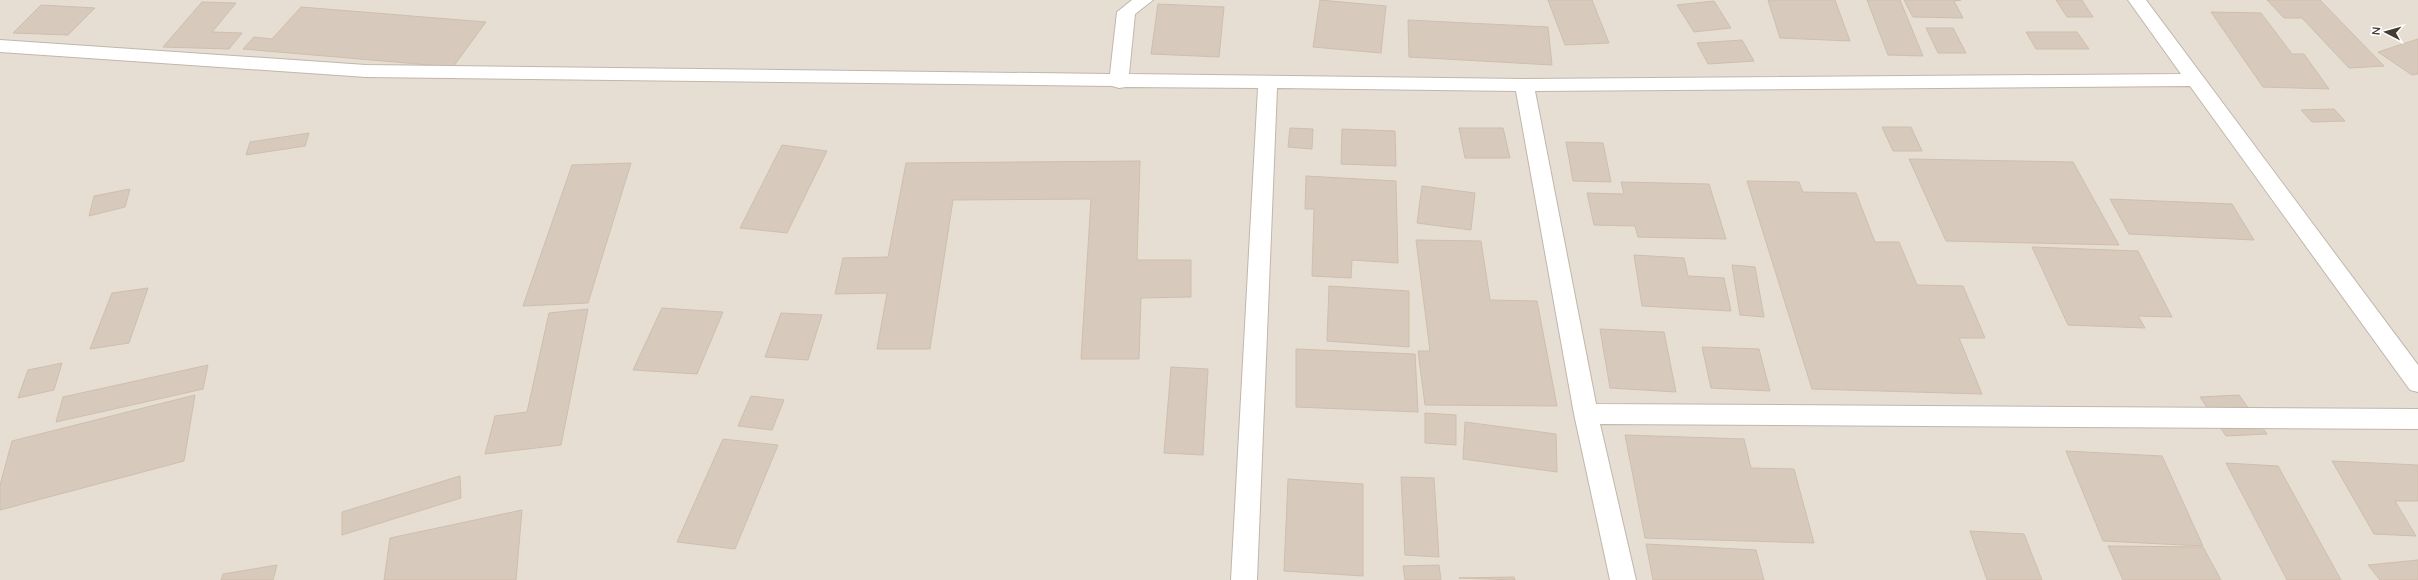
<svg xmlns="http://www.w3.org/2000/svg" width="2418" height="580" viewBox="0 0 2418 580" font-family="Mulish,sans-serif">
  <rect width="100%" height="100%" fill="#f2ece4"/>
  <rect fill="#e6ded2" x="0" y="0" width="2418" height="580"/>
  <g fill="#d7cabc" stroke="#cfbeac">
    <polygon points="1320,0 1386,6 1381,53 1313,47"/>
    <polygon points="1548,0 1592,0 1609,43 1565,45"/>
    <polygon points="1768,0 1835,0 1850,41 1780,38"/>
    <polygon points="1867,0 1900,0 1923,56 1888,55"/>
    <polygon points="1904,0 1961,0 1954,1 1963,18 1913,17"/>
    <polygon points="2056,0 2082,0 2093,17 2067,17"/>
    <polygon points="2267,0 2320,0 2384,66 2349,68 2302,18 2284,18"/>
    <polygon points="1714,1 1731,28 1694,32 1677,5"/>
    <polygon points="202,2 236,3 212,32 242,33 229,49 163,47"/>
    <polygon points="1158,4 1224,7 1219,57 1151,54"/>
    <polygon points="41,5 95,8 68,35 13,33"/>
    <polygon points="301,7 486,22 453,67 243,49 254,37 272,39"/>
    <polygon points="2211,12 2261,13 2292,54 2304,54 2329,89 2263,87"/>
    <polygon points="1408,20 1548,27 1552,65 1409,57"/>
    <polygon points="1926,28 1953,28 1966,53 1938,53"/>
    <polygon points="2026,32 2077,32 2089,49 2036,49"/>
    <polygon points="2418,39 2418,74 2412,75 2378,52"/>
    <polygon points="1742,40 1754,61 1708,64 1697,43"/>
    <polygon points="2334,109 2345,121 2312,122 2301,110"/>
    <polygon points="1882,127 1911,127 1922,151 1893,151"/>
    <polygon points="1290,128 1313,129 1312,149 1288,147"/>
    <polygon points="1459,128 1503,128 1510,158 1465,158"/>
    <polygon points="1342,129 1395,131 1396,166 1341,164"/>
    <polygon points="309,133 305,146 246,155 250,142"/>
    <polygon points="1566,142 1603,143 1611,182 1573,181"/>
    <polygon points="782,145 827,151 787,233 740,228"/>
    <polygon points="1909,159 2073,162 2119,245 1946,241"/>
    <polygon points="1140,161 1137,260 1191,260 1191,297 1141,298 1139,359 1081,359 1091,199 953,200 930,349 877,349 887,293 835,294 843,258 888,257 906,163"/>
    <polygon points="631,163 588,303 523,306 572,165"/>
    <polygon points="1306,176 1396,181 1398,263 1352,260 1351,278 1312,276 1314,209 1305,209"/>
    <polygon points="1747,181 1799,182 1803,192 1856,193 1875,242 1899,242 1917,285 1963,286 1985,338 1959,338 1982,394 1812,389"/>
    <polygon points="1621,182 1709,184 1726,239 1638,237 1635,226 1594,225 1587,193 1624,194"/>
    <polygon points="1422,186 1475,193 1471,230 1417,223"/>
    <polygon points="130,189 125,207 89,216 94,196"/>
    <polygon points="2110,199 2232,204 2254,240 2129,234"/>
    <polygon points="1416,240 1481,241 1490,300 1537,301 1557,406 1425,405 1418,351 1430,351"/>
    <polygon points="2032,247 2138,251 2172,317 2138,316 2145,328 2068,325"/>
    <polygon points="1634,255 1684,258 1688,276 1724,278 1731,311 1642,306"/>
    <polygon points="1732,265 1755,267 1764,317 1740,315"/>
    <polygon points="1329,286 1409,291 1409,347 1327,341"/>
    <polygon points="148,288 129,343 90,349 112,293"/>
    <polygon points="662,308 723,312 697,374 633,370"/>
    <polygon points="588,309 561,445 485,454 495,416 527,412 549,313"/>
    <polygon points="781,313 822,315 808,360 765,357"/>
    <polygon points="1600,329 1664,332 1676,392 1610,388"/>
    <polygon points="1702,347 1759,349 1770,391 1711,388"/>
    <polygon points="1296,349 1415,354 1418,412 1296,407"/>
    <polygon points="62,363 54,390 18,398 28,370"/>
    <polygon points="208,365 203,389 56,422 63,397"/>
    <polygon points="1171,367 1208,369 1203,455 1164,453"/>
    <polygon points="195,395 184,461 0,510 0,485 12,441"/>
    <polygon points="2239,395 2267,434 2226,436 2200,397"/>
    <polygon points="751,396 784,400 772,430 738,426"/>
    <polygon points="1425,413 1456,415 1456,445 1425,443"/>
    <polygon points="1465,422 1556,434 1557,472 1463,459"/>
    <polygon points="1625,435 1744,439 1751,468 1794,469 1814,543 1645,538"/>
    <polygon points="723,439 778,445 735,549 677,542"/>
    <polygon points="2066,451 2162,456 2203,546 2103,541"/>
    <polygon points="2332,461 2418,465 2418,501 2395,501 2416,536 2374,534"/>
    <polygon points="2226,463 2278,466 2341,580 2287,580"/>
    <polygon points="460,476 461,498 342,535 342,512"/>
    <polygon points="1401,477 1434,478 1439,557 1405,555"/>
    <polygon points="1288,479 1363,484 1363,576 1284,571"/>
    <polygon points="522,510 516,580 384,580 390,538"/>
    <polygon points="1970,531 2024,534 2042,580 1987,580"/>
    <polygon points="1646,544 1756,550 1764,580 1653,580"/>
    <polygon points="2108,546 2203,547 2221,580 2123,580"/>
    <polygon points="2418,560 2418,580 2380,580 2368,565"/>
    <polygon points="277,565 273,580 221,580 223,574"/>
    <polygon points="1439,565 1441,580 1405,580 1403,566"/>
    <polygon points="1514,577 1515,580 1459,578"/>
  </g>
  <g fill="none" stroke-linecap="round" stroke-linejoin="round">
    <g stroke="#c1b6aa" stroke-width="2">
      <polygon id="minor" points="1132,0 1153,0 1135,14 1129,74 1524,79 2181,74 2128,0 2146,0 2418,365 2418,392 2410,390 2190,86 1535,91 1596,404 2418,409 2418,429 1600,424 1636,580 1610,580 1574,414 1516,91 1277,88 1257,580 1231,580 1258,88 1126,87 1119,88 1112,86 366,77 0,52 0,40 366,65 1110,74 1117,12"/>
    </g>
    <use href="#minor" fill="#fff" fill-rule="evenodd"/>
  </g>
  <g transform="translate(2386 32) rotate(276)" stroke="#ffffff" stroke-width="3" paint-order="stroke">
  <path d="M0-3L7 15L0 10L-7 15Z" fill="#443c34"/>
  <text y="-6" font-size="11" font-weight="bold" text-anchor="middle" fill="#443c34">N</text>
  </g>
</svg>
